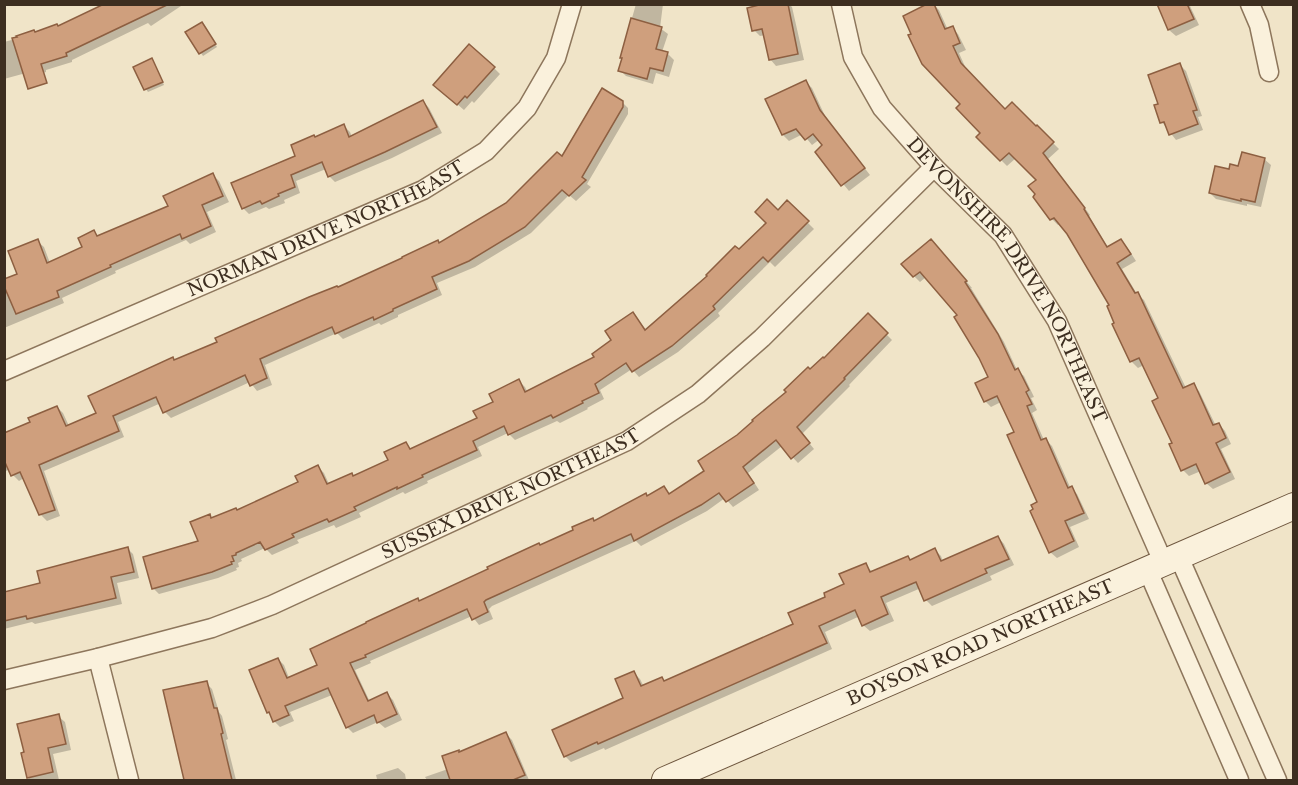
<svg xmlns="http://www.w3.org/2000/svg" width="1298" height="785" viewBox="0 0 1298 785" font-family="'Libre Baskerville',serif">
  <rect width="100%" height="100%" fill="#f0e4c8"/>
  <g fill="#0003">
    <polygon points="116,4 184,4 151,26 148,23 72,60 72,62 46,70 46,72 30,76 26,73 4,79 4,42 58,28"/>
    <polygon points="636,4 663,4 660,28 668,34 662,52 667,53 674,60 669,77 656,73 653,84 626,76 620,70 623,59 621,57"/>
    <polygon points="770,4 789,4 792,7 804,60 776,66 770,59 765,35 760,36 754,30"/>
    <polygon points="933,4 939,10 948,30 952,28 958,34 966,50 959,53 967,71 1005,111 1036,128 1037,127 1059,149 1048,159 1090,215 1089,216 1108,248 1121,240 1127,247 1136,261 1122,269 1137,294 1144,300 1186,388 1193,385 1199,391 1216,426 1219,424 1225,431 1231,444 1221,449 1235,479 1213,489 1206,483 1201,471 1189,476 1183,470 1160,399 1144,365 1138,368 1132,362 1114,325 1116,324 1111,306 1068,234 1060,223 1058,225 1052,219 1038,180 1016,158 1007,166 978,137 982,133 913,35"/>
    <polygon points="1158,4 1189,4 1199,25 1176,36 1169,30"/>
    <polygon points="204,26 217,47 203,56 187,33"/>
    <polygon points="154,63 164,85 148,92 146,89 135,68"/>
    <polygon points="1180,65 1186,71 1202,116 1198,117 1203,130 1176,140 1162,122 1160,105"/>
    <polygon points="494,68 500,74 474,103 472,101 464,110 442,91"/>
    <polygon points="806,82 812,88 826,118 870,175 849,191 817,152 824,145 820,139 812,145 803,134 789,141 783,135 767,100"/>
    <polygon points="423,101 429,108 442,133 392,158 335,182 329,176 326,169 296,181 300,193 284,200 285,203 269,209 266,207 249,214 243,208 316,138 344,126 350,132 352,137"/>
    <polygon points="622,102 628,108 628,114 587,184 591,187 576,201 569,195 531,233 475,267 437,283 442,295 398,315 398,317 381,325 379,323 343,339 337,333 265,365 272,385 257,391 250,382 171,418 165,412 161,403 118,422 124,437 44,471 60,516 47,521 40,514 24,478 19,481 13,475 10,469 4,472 4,435 32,423 57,407 63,413 69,426 98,414 175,362 338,289 440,244 507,204 562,159"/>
    <polygon points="1264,159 1271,165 1261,207 1247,204 1247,206 1216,199 1210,193 1230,171"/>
    <polygon points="213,175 219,181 229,202 207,212 216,232 190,244 186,240 115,271 116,273 62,298 64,303 4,328 4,283 19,274 37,241 44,247 50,263 84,248 94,232 99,237 170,207"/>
    <polygon points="787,202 814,229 775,267 770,262 718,313 720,316 678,352 639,377 632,369 600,390 604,399 587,408 588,409 560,423 557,421 515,440 508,433 478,447 482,456 427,481 428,483 405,494 403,492 359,513 361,517 336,528 334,525 297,540 299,543 272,555 265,548 241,559 242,561 238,563 239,567 236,568 237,570 218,578 159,594 153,588 200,542 209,515 213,519 237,512 300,483 318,467 324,473 329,484 352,474 354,477 390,461 406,444 412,450 479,419 519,381 525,387 528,393 596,358 614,341 633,314 647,331 739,251"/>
    <polygon points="937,247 972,288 971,288 1004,342 1017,370 1024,376 1034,397 1031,398 1037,410 1032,413 1044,440 1046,440 1052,446 1070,487 1077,494 1089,519 1070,527 1079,547 1057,558 1050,552 1039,503 1016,433 1001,402 991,407 985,401 990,378 959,316 926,277 920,282 914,276"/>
    <polygon points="868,316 892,340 849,385 850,386 802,434 814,449 798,463 782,446 748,473 759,490 733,507 725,498 707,511 641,546 636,541 492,606 489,609 493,619 479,625 472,616 370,661 371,663 355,670 370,702 387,694 393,700 402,720 385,728 378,722 353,733 347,727 332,695 290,712 294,721 280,727 274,721 269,712 278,659 284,665 289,678 319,666 420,602 575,531 593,520 595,522 664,488 671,495 706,471 738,436 824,360"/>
    <polygon points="998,537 1004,544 1014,565 990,576 992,580 932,606 926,600 921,588 886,603 894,621 870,631 863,625 860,616 825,632 832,649 605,750 604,748 571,762 565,756 625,699 634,673 640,679 644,687 662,679 665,682 795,625 827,598 846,585 865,564 873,573 911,561 935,550 941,556 943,562"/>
    <polygon points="127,548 133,554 139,578 117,583 122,604 35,624 32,622 4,629 4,593 42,584"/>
    <polygon points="206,683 212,689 219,712 222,716 228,739 226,740 236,780 185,780 164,691"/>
    <polygon points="58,716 65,722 71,750 53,754 59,780 29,780 23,754"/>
    <polygon points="506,734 512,740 529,780 427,780 425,777 448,769"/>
    <polygon points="398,768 405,774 406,780 373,780 377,779 376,775"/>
  </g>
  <g fill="#cf9f7d" stroke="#8d5f41" stroke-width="1.5">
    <polygon points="104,4 169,4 66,53 67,56 41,64 47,83 28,89 12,38 17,37 16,36 34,30 35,32 57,24 58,26"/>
    <polygon points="763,4 788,4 798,54 769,60 762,29 752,31 747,8"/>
    <polygon points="927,4 934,4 945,29 953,26 960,43 953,46 961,63 1005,109 1012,102 1036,126 1037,125 1054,142 1043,153 1085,208 1084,209 1107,247 1121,239 1131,254 1117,263 1135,293 1138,292 1183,388 1194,383 1213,425 1219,423 1226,438 1216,443 1230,472 1205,484 1196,464 1181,471 1169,444 1172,443 1152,401 1158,398 1139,358 1130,362 1112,324 1114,323 1107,306 1109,305 1067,234 1054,218 1050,220 1033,197 1035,194 1028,186 1036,180 1009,153 1000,161 976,137 980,133 956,108 960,104 922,64 908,35 911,34 903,16"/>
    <polygon points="1157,4 1187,4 1194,19 1168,30"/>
    <polygon points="631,18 662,27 656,49 668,52 663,71 650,68 647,79 618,71 622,58 620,58"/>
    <polygon points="202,22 216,44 199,54 185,32"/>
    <polygon points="469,44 495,67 467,98 465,96 457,105 433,85"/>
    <polygon points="152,58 163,82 144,90 133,67"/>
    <polygon points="1180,63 1197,110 1193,111 1198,124 1169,135 1164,122 1160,123 1154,105 1158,104 1148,75"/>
    <polygon points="806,80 820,110 865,168 841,186 815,152 822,145 813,134 805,140 796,129 782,135 765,99"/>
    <polygon points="602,88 623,101 623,107 582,177 586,180 569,196 562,190 525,227 469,261 432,277 437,289 393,309 393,311 374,320 373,317 335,334 332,327 260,359 267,378 250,386 245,375 163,413 156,397 113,416 119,431 39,465 55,510 39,515 20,472 11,476 4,460 4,433 30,422 28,418 57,406 66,426 96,413 88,396 173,357 174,360 217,342 215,338 309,297 337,286 338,287 402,258 402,257 438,240 439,243 506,203 557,152 562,156"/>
    <polygon points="423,100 437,127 385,152 328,177 322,162 291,175 295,187 278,194 279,196 262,204 260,201 242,209 231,183 295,156 291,145 314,135 315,137 344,124 349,137"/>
    <polygon points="1242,152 1265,158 1255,202 1241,199 1241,201 1209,193 1215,166 1229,169 1230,164 1238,166"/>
    <polygon points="213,173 223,196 202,205 211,226 182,239 180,234 110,265 111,267 57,291 59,297 16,314 4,286 4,279 17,274 8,251 38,239 47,263 82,247 78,238 94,230 97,236 168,206 163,196"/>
    <polygon points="767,199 778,210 787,200 809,221 768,262 763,257 713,306 715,309 672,346 632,372 626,363 595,384 599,393 582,401 583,403 553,418 551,415 508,435 504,426 473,441 477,450 422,475 423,477 397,489 397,487 354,507 356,510 329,522 327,519 292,534 294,537 265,550 260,542 236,553 236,555 232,556 234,561 231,562 232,564 212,572 152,589 143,557 198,541 190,522 210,514 211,518 236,508 237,510 298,482 295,476 318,465 327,484 352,473 353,476 388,460 384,452 406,442 410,449 477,418 473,411 493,402 489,394 519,379 525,392 594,357 592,354 611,340 605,331 633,312 645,330 707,276 706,275 735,246 739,249 766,223 755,212"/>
    <polygon points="931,239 967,281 965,282 998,334 1015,370 1018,368 1029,390 1026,392 1032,404 1027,406 1041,440 1046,438 1068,488 1072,486 1084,513 1065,521 1074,541 1049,553 1030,511 1033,509 1031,505 1037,502 1007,435 1014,432 997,396 984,402 975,383 988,377 979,358 954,317 957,315 920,272 913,277 901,264"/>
    <polygon points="868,313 888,333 844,378 845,379 797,427 810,443 791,459 776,440 743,467 754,483 726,502 719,493 701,505 634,541 631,534 486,600 484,602 488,612 472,620 467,609 365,655 366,657 350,663 368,701 387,692 397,714 377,723 374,715 346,728 328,688 285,706 289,715 273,722 269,712 267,713 249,670 278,658 287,678 317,665 310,649 366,623 366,622 418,598 419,601 488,569 487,567 539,543 540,545 573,530 572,527 593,518 594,521 646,493 647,496 664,486 669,494 704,471 698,461 737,435 753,421 752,420 786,392 784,390 808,367 810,369 823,357 824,358"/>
    <polygon points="998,536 1009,559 985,569 987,573 924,601 916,582 881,597 888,614 862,626 855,610 819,626 827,643 598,744 597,742 564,757 552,730 623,698 615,679 634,671 641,686 662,677 664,681 793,624 788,613 825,597 824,593 844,584 839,574 866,563 870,572 908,556 910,560 935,548 941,561"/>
    <polygon points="128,547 134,572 111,577 116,598 27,619 26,616 4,621 4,592 40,583 37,571"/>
    <polygon points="207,681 214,708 217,708 223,733 221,734 232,780 184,780 163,690"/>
    <polygon points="59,714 66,744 48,748 53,772 27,778 21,753 24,752 17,724"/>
    <polygon points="506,732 525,775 513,780 450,780 442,756 459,750 459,752"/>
  </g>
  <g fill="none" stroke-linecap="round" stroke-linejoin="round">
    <g stroke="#8d765c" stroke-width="21">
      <g id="street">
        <path id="s1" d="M841,4L853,57L882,108L934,167L1003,235L1057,321L1164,564"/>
        <polyline points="1250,4 1259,25 1269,72"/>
        <path id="s2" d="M4,371L423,190L486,151L527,108L556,58L572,4"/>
        <polyline points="1179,557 1277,780"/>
        <polyline points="1148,571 1239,780"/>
        <polyline points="98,658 129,780"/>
        <path id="s3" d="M4,680L98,658L212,628L272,605L627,441L698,394L762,338L934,167"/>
      </g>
    </g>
    <g stroke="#6f573f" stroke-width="28">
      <g id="secondary">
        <path id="s4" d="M665,780L1294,506"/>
      </g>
    </g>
    <use href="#street" stroke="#faf1dc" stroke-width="18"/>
    <use href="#secondary" stroke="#faf1dc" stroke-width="26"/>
  </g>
  <g text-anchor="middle" stroke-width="6" stroke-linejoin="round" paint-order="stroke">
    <g font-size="18" fill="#3d2e20" stroke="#f7eed8">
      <text dy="6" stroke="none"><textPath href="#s2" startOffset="352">NORMAN DRIVE NORTHEAST</textPath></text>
      <text dy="6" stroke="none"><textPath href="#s1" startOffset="328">DEVONSHIRE DRIVE NORTHEAST</textPath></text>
      <text dy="6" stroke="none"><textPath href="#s3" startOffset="542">SUSSEX DRIVE NORTHEAST</textPath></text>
      <text dy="6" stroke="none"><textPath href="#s4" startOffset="344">BOYSON ROAD NORTHEAST</textPath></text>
    </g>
  </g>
  <rect width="1298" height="785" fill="none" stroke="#3d2e20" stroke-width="12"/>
</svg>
